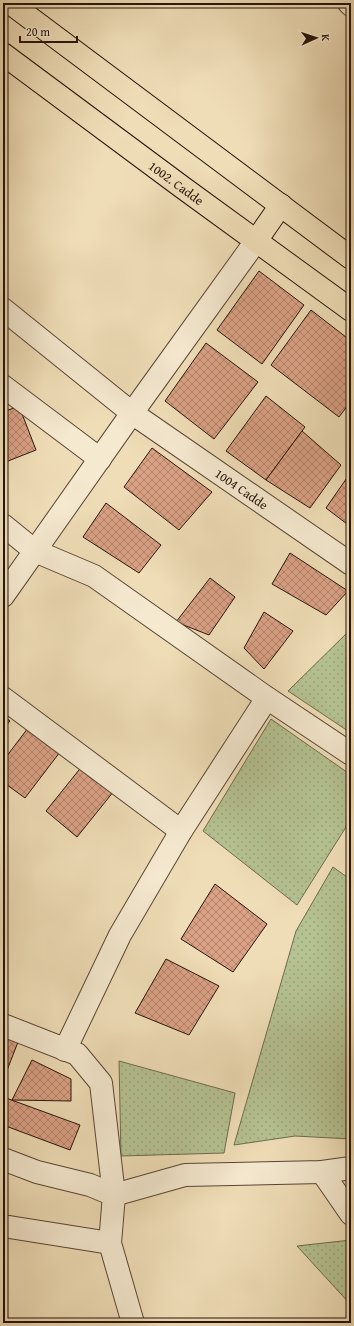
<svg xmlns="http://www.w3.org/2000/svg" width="354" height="1326" viewBox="0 0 354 1326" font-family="'Gentium Book Plus',serif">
  <defs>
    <pattern id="grass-dots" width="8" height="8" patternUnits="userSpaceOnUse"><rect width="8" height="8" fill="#b5c292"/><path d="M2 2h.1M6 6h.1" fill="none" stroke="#9ca67d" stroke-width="1.8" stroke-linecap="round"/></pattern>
    <pattern id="building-cross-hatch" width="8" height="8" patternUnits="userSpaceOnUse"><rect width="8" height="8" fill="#daa185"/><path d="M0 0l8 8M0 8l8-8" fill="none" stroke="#b1826b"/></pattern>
  </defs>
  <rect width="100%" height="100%" fill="#efddb7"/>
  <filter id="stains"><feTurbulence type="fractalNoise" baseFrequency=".005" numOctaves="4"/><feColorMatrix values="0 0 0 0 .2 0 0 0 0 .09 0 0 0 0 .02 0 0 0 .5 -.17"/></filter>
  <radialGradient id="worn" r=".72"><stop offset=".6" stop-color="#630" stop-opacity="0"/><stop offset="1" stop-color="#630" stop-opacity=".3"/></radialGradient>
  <g fill="url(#grass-dots)" stroke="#6e6b4e">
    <polygon points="351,629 351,733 288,691"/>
    <polygon points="271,719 351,775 351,819 297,905 203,831"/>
    <polygon points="333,867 351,880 351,1139 295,1136 234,1145 296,931"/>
    <polygon points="119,1061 235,1093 224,1153 121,1156"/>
    <polygon points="351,1240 351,1305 297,1246"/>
  </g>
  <g fill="url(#building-cross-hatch)" stroke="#27140a">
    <polygon points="259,271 304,305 262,364 217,330"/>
    <polygon points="311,310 351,341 351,401 339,417 271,365"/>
    <polygon points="206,343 258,382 214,439 165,401"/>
    <polygon points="266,396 305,427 266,480 226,451"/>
    <polygon points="19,406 36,450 3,463 3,412"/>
    <polygon points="302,431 341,465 310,508 266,480"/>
    <polygon points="152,448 212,492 179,530 124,487"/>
    <polygon points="351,472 351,527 326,508"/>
    <polygon points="106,503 161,545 139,573 83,537"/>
    <polygon points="290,553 348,591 326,615 272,584"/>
    <polygon points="210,578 235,597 209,635 176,622"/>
    <polygon points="264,612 293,631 264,669 244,648"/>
    <polygon points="3,715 10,721 3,729"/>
    <polygon points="28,728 60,752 25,798 3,782 3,761"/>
    <polygon points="83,765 114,791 77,837 46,811"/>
    <polygon points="215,884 267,924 233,972 181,939"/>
    <polygon points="166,959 219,986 189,1035 135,1013"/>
    <polygon points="3,1036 18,1042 4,1078 3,1078"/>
    <polygon points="32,1060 71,1079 71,1101 12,1100"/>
    <polygon points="6,1098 80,1125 70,1150 3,1125 3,1106"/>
  </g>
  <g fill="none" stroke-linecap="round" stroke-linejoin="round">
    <g stroke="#594635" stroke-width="24">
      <g id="minor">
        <polyline points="349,3 351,5"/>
        <path id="s1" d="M3,309L132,413L351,564"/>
        <polyline points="3,386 100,459"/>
        <polyline points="3,525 35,551 94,576 267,698 351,754"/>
        <polyline points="3,596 132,413 256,241"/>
        <polyline points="3,698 181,831"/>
        <polyline points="3,1025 77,1054 101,1083 114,1195 110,1243 133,1323"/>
        <polyline points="65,1050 120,935 181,831 267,698"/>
        <polyline points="3,1159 37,1172 90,1185 114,1195 185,1175 322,1172 351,1168"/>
        <polyline points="322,1172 351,1214"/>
        <polyline points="3,1226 110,1243"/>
      </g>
    </g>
    <g stroke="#27140a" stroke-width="24">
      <g id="major">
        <polyline points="10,3 351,258"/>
        <path id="s2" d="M3,54L182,187L351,310"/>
        <polyline points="256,241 281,205"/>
      </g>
    </g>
    <use href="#minor" stroke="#f5e9d0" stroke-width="22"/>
    <use href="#major" stroke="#efddb7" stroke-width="22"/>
  </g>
  <g text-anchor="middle" stroke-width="3" stroke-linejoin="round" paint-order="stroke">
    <g font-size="13" fill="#27140a" stroke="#f5e9d0">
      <text dy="5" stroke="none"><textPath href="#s2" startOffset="216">1002. Cadde</textPath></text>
      <text dy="5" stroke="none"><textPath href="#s1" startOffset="299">1004 Cadde</textPath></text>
    </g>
  </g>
  <rect width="354" height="1326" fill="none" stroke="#efddb7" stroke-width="16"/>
  <rect x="4" y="4" width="346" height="1318" fill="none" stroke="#27140a" stroke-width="2"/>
  <rect x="8" y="8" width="338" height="1310" fill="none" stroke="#27140a"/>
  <g transform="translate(316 38) rotate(87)" stroke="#f5e9d0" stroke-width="3" paint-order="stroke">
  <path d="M0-3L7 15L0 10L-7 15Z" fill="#27140a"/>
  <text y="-6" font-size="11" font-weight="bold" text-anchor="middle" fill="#27140a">K</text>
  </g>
  <path d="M20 36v6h57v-6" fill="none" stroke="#27140a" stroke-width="2"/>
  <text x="26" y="36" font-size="12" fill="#27140a" stroke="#f5e9d0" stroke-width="3" paint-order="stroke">20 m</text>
  <rect width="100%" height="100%" filter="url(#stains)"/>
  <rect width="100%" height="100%" fill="url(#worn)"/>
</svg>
